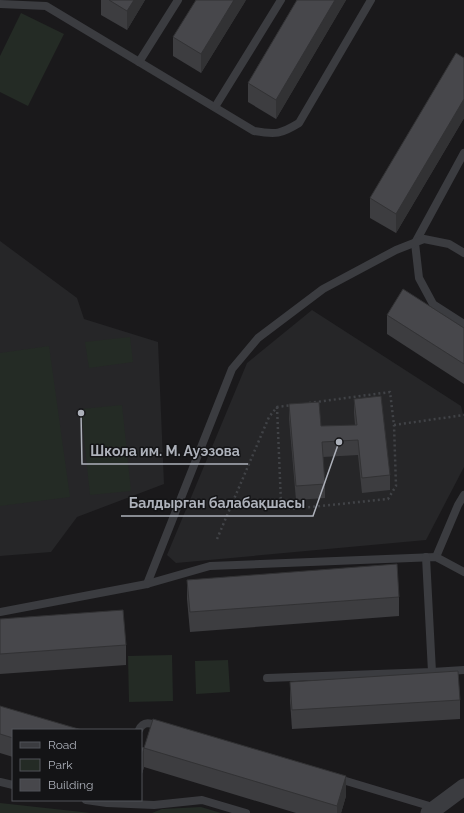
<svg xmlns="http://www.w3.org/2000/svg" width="464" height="813" viewBox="0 0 464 813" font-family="Raleway,sans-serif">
  <rect width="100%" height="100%" fill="#1a191b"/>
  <g fill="#262628">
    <polygon points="0,241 77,298 84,319 158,342 164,484 77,517 51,552 0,556"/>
    <polygon points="312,310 461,406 464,418 464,467 426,540 176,563 167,555 247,363"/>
  </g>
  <g fill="#242b25">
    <polygon points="21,13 64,34 28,106 0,92 0,56"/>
    <polygon points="130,337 133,362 89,368 85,342"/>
    <polygon points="49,346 70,497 0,506 0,353"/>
    <polygon points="122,405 131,491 90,495 81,409"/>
    <polygon points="172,655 173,701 129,702 128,656"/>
    <polygon points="228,660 230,692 196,694 195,661"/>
    <polygon points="0,803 82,812 90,813 0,813"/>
    <polygon points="201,807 221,813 152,813 162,809"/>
  </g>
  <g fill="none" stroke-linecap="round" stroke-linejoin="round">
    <g stroke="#414347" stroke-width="2.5" stroke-dasharray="2 3" stroke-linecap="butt">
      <polyline points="309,403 390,392 394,425 464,415"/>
      <polyline points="277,407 281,503 291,509 388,499 396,486 394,425"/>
      <polyline points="217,539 269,417 277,407 292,405"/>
    </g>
    <g stroke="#3b3c40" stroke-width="8">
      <path d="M0,4L46,6L254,131C276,135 281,134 299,123L371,0"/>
      <polyline points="139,62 178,0"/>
      <polyline points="215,107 281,0"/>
      <polyline points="464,153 415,243 419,278 433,304 464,324"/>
      <polyline points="436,557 458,505 464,495"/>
      <polyline points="147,584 232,369 258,338 323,289 396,250 424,239 449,244 464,253"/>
      <polyline points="0,612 147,584 210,566 436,557 464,572"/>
      <polyline points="432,672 464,670"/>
      <polyline points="267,678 432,672 426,557"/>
      <path d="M139,730C144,719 153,724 162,727"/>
      <polyline points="336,778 436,808"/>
      <polyline points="0,782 13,785"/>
      <polyline points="86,800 107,803 154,805 202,800 246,813"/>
    </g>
    <polyline stroke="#3b3c40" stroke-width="17" points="429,813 464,787"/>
  </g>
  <g fill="#3d3d40">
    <polygon points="101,0 145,0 127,30 101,15"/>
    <polygon points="246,0 201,73 173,56 173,37"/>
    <polygon points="297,0 346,0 276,119 248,102 248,83"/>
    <polygon points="464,58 464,118 396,233 370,218 370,198"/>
    <polygon points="387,315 464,328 464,384 387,334"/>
    <polygon points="354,399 390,475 390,490 362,493 358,455 323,457 325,484 325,498 296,500 289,419 289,404 321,426 355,425 354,413"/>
    <polygon points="187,580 399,597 399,616 190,632 187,599"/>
    <polygon points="0,619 126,645 126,665 0,674"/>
    <polygon points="290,682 460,700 460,719 292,729 290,701"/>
    <polygon points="0,706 13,730 13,757 0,753"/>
    <polygon points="141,747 346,796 341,813 296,813 144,767 141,777"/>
  </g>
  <g fill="#323234">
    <polygon points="134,0 145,0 127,30 127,11"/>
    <polygon points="234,0 246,0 201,73 201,54"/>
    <polygon points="335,0 346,0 276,119 276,100"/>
    <polygon points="464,99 464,118 396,233 396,214"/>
    <polygon points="144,748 144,767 141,777 141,758"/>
    <polygon points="346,776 346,796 341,813 337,813 337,806"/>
  </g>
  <g fill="#47474b" stroke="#323234">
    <polygon points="109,0 134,0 127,11"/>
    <polygon points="196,0 234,0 201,54 173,37"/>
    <polygon points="297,0 335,0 276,100 248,83"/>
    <polygon points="456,53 464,58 464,99 396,214 370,198"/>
    <polygon points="403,289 464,328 464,364 387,315"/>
    <polygon points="381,396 390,475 362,478 358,440 322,442 325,484 296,486 289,404 319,402 321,426 357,425 354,399"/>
    <polygon points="397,564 399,597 190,612 187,580"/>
    <polygon points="123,610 126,645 0,654 0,619"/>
    <polygon points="458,671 460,700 292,710 290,682"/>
    <polygon points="0,706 82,730 13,730 13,738 0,734"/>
    <polygon points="153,719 346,776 337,806 144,748"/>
    <polygon points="141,747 144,748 141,758"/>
  </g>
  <path fill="none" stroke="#adb1ba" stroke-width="1.5" d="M81 413L82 464H248M339 442L313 516H121"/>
  <g fill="#adb1ba" stroke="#141416" stroke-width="1.5">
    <circle cx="81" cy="413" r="4"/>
    <circle cx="339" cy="442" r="4"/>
  </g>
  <g font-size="14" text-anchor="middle" font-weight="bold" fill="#adb1ba" stroke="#141416" stroke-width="3" stroke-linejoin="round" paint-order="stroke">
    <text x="165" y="456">Школа им. М. Ауэзова</text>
    <text x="217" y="508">Балдырган балабақшасы</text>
  </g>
  <rect x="12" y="729" width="130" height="72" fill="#141416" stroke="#515358"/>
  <rect x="20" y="742" width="20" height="6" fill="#3b3c40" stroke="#515358"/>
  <text x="48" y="749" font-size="12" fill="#adb1ba">Road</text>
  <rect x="20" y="759" width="20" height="12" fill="#242b25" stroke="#515358"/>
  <text x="48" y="769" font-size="12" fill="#adb1ba">Park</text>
  <rect x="20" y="779" width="20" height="12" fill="#47474b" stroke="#515358"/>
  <text x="48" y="789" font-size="12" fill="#adb1ba">Building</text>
</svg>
